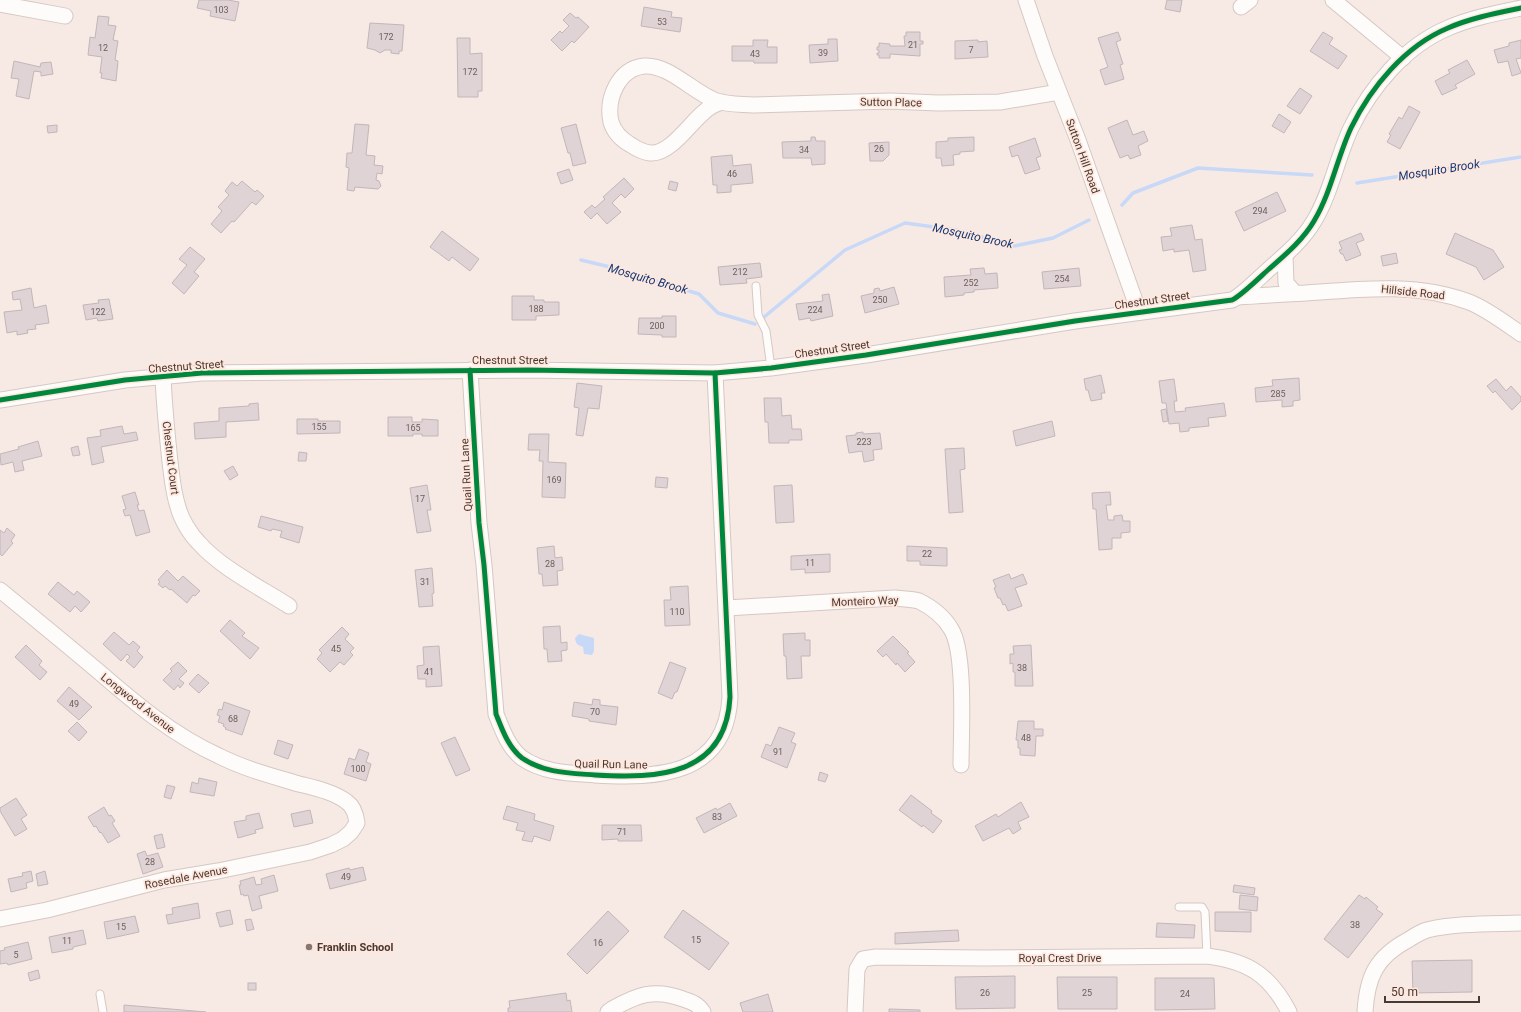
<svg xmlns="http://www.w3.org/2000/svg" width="1521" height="1012" viewBox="0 0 1521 1012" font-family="Roboto,sans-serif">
  <rect width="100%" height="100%" fill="#f7eae5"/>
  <path fill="#c8d8f7" d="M579,634L594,638V651L592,655L584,654L583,647C577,645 576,644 575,638Z"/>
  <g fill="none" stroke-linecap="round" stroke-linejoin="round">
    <g stroke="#c8d8f7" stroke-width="3.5">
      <polyline points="1357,183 1521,157"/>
      <polyline points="1122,205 1133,193 1198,168 1312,175"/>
      <polyline points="581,260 606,266 699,294 718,313 755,324"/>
      <polyline points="763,318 845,250 905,223 956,230 1014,246 1053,238 1089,220"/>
    </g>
  </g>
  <g fill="#e0d3d6" stroke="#c2b6b8">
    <polygon points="199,0 228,0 239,2 235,21 210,16 211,11 197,8"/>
    <polygon points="1167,0 1182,0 1180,12 1165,9"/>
    <polygon points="644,7 672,12 671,17 682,18 680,32 641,26"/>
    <polygon points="570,13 576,18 578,17 589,27 574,43 572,41 562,51 551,40 560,31 562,33 569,26 563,20"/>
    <polygon points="98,16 109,17 108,25 116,26 113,40 118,41 115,60 118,61 116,81 101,78 102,73 100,73 102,57 88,55 90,37 95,38"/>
    <polygon points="370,23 404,25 402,51 399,51 399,54 391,53 391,50 385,50 380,53 375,50 367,48"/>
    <polygon points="906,32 920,32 920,41 923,41 923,44 920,44 920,56 890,54 890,58 879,58 879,55 877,55 877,53 879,53 879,50 877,50 877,47 879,47 879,43 890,44 890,46 905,46 904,36 906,36"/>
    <polygon points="1118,32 1121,40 1116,42 1123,64 1120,65 1124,79 1105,85 1100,70 1108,67 1098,38"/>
    <polygon points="1323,32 1333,38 1329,44 1347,56 1338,69 1310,51"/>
    <polygon points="457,38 470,38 470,54 482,53 482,91 478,91 478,97 458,97"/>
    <polygon points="828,39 837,39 838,61 810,63 809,45 828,44"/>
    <polygon points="753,40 768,40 767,47 777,47 777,63 754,63 754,61 732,61 732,46 753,46"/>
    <polygon points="978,40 978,42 987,41 988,57 955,59 955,41"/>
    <polygon points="1521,40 1521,58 1516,59 1521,73 1512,76 1508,61 1498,63 1494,50 1509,46 1509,43"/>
    <polygon points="1467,60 1475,74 1455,85 1457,88 1442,95 1435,81 1450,73 1448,70"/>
    <polygon points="14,61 40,67 41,63 51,62 53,74 41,76 41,72 34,71 29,99 16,96 19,79 11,78"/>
    <polygon points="1300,88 1312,96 1300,114 1287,106"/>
    <polygon points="1409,106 1420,112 1400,149 1387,142 1391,135 1389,134 1399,117 1402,119"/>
    <polygon points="1279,114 1291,122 1284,133 1272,126"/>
    <polygon points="1127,120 1133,135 1144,131 1148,141 1138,146 1141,155 1130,159 1128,155 1120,158 1108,128"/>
    <polygon points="355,124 369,125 366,155 375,156 374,165 383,166 382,174 377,173 376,180 379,181 381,186 378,189 355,187 354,191 347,190 349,168 346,167 347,153 352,153"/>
    <polygon points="576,124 586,163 573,166 570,153 568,153 561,128"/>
    <polygon points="57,125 57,132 48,133 47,126"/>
    <polygon points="811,137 815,137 816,141 825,141 825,164 812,165 811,158 783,158 782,142 811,141"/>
    <polygon points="974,137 974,151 960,152 960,154 953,155 954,165 942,166 941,158 936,158 936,142 948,141 948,138"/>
    <polygon points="1035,138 1041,156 1036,158 1040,169 1025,174 1018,155 1012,157 1009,147"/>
    <polygon points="889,142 889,155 883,161 870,161 869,143"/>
    <polygon points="732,155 733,166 751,164 753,183 731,185 731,192 717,193 717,185 713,185 711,157"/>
    <polygon points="569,169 573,180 561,184 557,173"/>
    <polygon points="624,178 634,189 625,198 621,194 612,203 621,212 607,224 597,213 591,219 584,212 592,205 595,208 605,199 603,197"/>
    <polygon points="242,181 255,192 257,190 264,196 256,205 252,202 234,222 232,221 221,233 211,224 222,211 218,207 229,195 225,191 232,182 237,186"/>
    <polygon points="670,181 678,183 676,191 668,189"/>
    <polygon points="1277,192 1286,211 1244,231 1235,212"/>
    <polygon points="1192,225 1195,240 1202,239 1206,270 1193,272 1189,250 1174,252 1174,249 1163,251 1161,237 1172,236 1170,228"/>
    <polygon points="442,231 479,259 470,271 452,257 449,261 430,247"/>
    <polygon points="1361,233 1364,240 1356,243 1361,255 1346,261 1343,254 1341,254 1339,250 1342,249 1339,242"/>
    <polygon points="1455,233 1493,250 1504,267 1484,280 1476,267 1446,254"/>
    <polygon points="190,247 205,259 194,272 199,276 184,294 172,283 187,265 179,259"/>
    <polygon points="1396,253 1398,263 1383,266 1381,256"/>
    <polygon points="760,263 762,277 746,279 747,283 720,285 718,267"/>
    <polygon points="984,268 985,274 997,273 998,288 974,290 974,292 964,293 964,295 945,297 944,277 971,275 970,269"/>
    <polygon points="1079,268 1081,286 1044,289 1042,272"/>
    <polygon points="894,287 899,304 865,313 861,296 874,293 874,289 879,288 880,291"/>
    <polygon points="31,288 34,308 46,305 49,323 35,325 36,329 27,330 28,333 17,335 17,331 7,333 4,312 22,310 20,299 13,300 12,292"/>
    <polygon points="829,294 833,316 811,321 810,318 799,320 796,304 823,301 822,295"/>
    <polygon points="512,296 534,296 534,300 544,300 544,302 559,302 559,315 536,316 536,320 512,320"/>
    <polygon points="109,299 113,319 98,321 97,318 86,320 83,305 99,303 98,300"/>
    <polygon points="662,316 676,316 676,337 662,337 662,335 638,334 639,318 662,318"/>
    <polygon points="1101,375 1105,393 1101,393 1102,399 1091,401 1088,390 1086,390 1084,379"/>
    <polygon points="1299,378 1300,400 1293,401 1293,406 1282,407 1282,400 1256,402 1255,388 1273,386 1272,380"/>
    <polygon points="1174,379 1177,401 1174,401 1175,412 1186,411 1185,408 1224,403 1226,416 1208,418 1209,426 1189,428 1189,431 1180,432 1179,423 1169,424 1166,403 1162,403 1159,381"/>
    <polygon points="1496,379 1506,391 1511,386 1521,397 1521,401 1512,410 1495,391 1493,393 1487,386"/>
    <polygon points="577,383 602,386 599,409 588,408 583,436 576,435 579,408 574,407"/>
    <polygon points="764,398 781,398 782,416 791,415 792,429 801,429 802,440 789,440 789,443 769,443 768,422 765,422"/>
    <polygon points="258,403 259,420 226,422 226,437 195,439 194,423 219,421 219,408 249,406 249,404"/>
    <polygon points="1166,409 1168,421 1163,422 1161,410"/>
    <polygon points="388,417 412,417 412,422 422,422 422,419 438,420 438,436 422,436 422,434 413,434 413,436 388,436"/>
    <polygon points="297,419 318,419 318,421 340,421 340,433 297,434"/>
    <polygon points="1052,421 1055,436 1016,446 1013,431"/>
    <polygon points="122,426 124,434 136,432 138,440 101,447 104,462 92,465 87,438 101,436 100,430"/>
    <polygon points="863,432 863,434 880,433 882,449 873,450 874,460 864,462 862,451 849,453 846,436 856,435 856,433"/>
    <polygon points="529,434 549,434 548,462 566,463 565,498 542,497 543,461 539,461 540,450 528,450"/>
    <polygon points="38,441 42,456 22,461 24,470 15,472 13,462 1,465 0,454 19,449 18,447"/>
    <polygon points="78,446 80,455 73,456 71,448"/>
    <polygon points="964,448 965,469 960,470 963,512 949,513 945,449"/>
    <polygon points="299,452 307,453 306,461 298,461"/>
    <polygon points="233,466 238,475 230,480 224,471"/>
    <polygon points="656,477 668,478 667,488 655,487"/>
    <polygon points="427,485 431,510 427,510 431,531 417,533 410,488"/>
    <polygon points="792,485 794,522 776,523 774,486"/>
    <polygon points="135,492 139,505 137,505 139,511 144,510 150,532 136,536 130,515 125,516 123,510 126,509 122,496"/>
    <polygon points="1110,492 1111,505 1106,505 1108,520 1114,520 1114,516 1122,515 1123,521 1130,521 1130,532 1121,533 1121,538 1112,538 1112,549 1099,550 1096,509 1093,509 1092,493"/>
    <polygon points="261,516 303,527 299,543 280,537 282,531 272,529 271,531 258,527"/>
    <polygon points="7,528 15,535 11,541 13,543 2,556 0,554 0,530 4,533"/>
    <polygon points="554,546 555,558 562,557 563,570 557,571 558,585 543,586 542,574 539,574 537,548"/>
    <polygon points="907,546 947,548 947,566 920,565 920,561 907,561"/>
    <polygon points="830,554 830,572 805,573 805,569 791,570 791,556"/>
    <polygon points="432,568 434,593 432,594 433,606 419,607 415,570"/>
    <polygon points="167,570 178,581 183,576 200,591 195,596 193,595 187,603 171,589 170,590 165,586 163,588 158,584 160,582 158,580"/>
    <polygon points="1009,574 1011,579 1023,574 1027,584 1015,588 1022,606 1008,611 1005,604 1003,605 1000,598 998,598 994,588 996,587 993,580"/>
    <polygon points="58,582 74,595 77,591 90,602 81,612 75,606 70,612 48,594"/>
    <polygon points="688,586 690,625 665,626 664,600 671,600 670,587"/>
    <polygon points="230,620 245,633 242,636 259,648 250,659 220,631"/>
    <polygon points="560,626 561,643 567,642 567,650 561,651 562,661 548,662 547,649 544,649 543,627"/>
    <polygon points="342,627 349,634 345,639 354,648 350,652 353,655 344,665 340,662 330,672 317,659 322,653 319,650"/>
    <polygon points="114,632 129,645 133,641 140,647 137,651 143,657 134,668 126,661 130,657 127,654 121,661 103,644"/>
    <polygon points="805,633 805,640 810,640 810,656 801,656 802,678 787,679 786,656 784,656 783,634"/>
    <polygon points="893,636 909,652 907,653 915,662 905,672 897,663 896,665 886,654 883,657 877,651"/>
    <polygon points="26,645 42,661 39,665 47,672 40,680 15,657"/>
    <polygon points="1031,645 1033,686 1015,686 1015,672 1013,672 1013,663 1010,664 1010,654 1014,654 1013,646"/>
    <polygon points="439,646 442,686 426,687 426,679 418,679 417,666 424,665 423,647"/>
    <polygon points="178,662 187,671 179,679 184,683 180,688 178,685 174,690 163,680 172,671 170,669"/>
    <polygon points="670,662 686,668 677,692 675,692 672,699 658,693"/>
    <polygon points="198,674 209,683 199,693 189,684"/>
    <polygon points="69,687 92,707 79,720 57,701"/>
    <polygon points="593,699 600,700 600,705 618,707 616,725 589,721 589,719 572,716 574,702 592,705"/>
    <polygon points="224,702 250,711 242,735 225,729 226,728 223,726 224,724 218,722 220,716 217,715 219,709 222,710"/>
    <polygon points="1018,721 1034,721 1034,729 1043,729 1043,736 1036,736 1035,756 1020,755 1020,748 1018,748 1018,740 1016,740"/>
    <polygon points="77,722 87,732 79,741 68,731"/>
    <polygon points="779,727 795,733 791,742 796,744 787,768 761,757 766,744 771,746"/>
    <polygon points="455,737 470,770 456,776 441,743"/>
    <polygon points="278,740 293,745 288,759 274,754"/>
    <polygon points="359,749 369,753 366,762 371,764 366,781 344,774 349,758 355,760"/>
    <polygon points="820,772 828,775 825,782 818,780"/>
    <polygon points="199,778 217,782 214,796 190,792 192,782 198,784"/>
    <polygon points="167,785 175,787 171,799 164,797"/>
    <polygon points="911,795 932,811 931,813 942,821 933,833 923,825 922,827 899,810"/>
    <polygon points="16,798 27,815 21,819 27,829 15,836 0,811 0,808"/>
    <polygon points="1021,802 1029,817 1018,822 1021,829 1013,834 1009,828 983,841 975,826 996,814 998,817"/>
    <polygon points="730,803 737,816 704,833 696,818 716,808 717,810"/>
    <polygon points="507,806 535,814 534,820 554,826 550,841 534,836 532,842 522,840 525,832 516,830 518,823 503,819"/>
    <polygon points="104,807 109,816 111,815 115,821 112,823 120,836 108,843 101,832 100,833 96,826 94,827 88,817"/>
    <polygon points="310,810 313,823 294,827 291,814"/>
    <polygon points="259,813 263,828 255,830 256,833 238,838 234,822 246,820 246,816"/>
    <polygon points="602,825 641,825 642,841 618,841 618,839 602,840"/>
    <polygon points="162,834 165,847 157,849 154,836"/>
    <polygon points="145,851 147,856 158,853 163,867 143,874 137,854"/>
    <polygon points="363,867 366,880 330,889 326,874 349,868 350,870"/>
    <polygon points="31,871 33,881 26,883 27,888 11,892 8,879 23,876 22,873"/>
    <polygon points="45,871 48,884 38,886 36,874"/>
    <polygon points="274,875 278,891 259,896 262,908 252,911 248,895 244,896 243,894 241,895 239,885 241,885 240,881 254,877 256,885 262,884 261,879"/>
    <polygon points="1234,885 1255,888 1254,895 1233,892"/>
    <polygon points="1240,895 1258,897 1257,911 1239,909"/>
    <polygon points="1359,895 1365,899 1366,897 1378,907 1376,909 1383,914 1348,958 1324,939"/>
    <polygon points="198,903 200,918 168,924 166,915 173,914 172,908"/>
    <polygon points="230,910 233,924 220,927 216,913"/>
    <polygon points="683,910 729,943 709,970 664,937"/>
    <polygon points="608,911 629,931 587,974 567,954"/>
    <polygon points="1215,912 1251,912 1251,932 1215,931"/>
    <polygon points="135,916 139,932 107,939 104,922"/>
    <polygon points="251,919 254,929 247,931 245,920"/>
    <polygon points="1157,923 1195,925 1194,938 1156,937"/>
    <polygon points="83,930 86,944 73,947 73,949 52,953 49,937"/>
    <polygon points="958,930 959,941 895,944 895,933"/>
    <polygon points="28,942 32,959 8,965 7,963 0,964 0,951 5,950 4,948"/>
    <polygon points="1472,960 1472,992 1413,993 1412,961"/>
    <polygon points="38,970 40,978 30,981 28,973"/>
    <polygon points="1015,976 1015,1008 956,1009 955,977"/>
    <polygon points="1057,977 1117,977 1117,1009 1058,1009"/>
    <polygon points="1155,978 1214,978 1215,1009 1155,1010"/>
    <rect x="248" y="983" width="8" height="7"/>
    <polygon points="566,993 567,1001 570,1000 572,1012 508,1012 508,1008 510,1008 509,1001"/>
    <polygon points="768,994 773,1012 743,1012 740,1003"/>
    <polygon points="124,1005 206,1012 124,1012"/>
    <polygon points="889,1009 920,1010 920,1012 889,1012"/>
  </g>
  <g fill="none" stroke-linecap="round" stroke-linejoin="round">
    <g stroke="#d5c8c2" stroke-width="9">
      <g id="lane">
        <polyline points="756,286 758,315 766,331 771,368"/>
        <polyline points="1179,907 1202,907 1205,912 1207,956"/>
        <polyline points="100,994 103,1012"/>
      </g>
    </g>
    <g stroke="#d5c8c2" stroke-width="17">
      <g id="street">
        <polyline points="1026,0 1045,56 1078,140 1139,312"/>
        <polyline points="1333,0 1403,58"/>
        <polyline points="0,4 65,16"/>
        <polyline points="1241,7 1250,0"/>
        <path d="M722,102C715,104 709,107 704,112C690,123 670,155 650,153C642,152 637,149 631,145C622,140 614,132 611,122C606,99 618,69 644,66C668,64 692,91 714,100C727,105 740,104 753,105L890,101L938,103L1000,102L1059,92"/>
        <polyline points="1285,255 1286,283 1295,293"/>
        <path d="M1238,297C1266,295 1293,294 1320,292C1370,288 1421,284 1469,302C1487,309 1505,323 1521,334"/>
        <path d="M470,370L479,523L484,565L496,714C502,729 508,747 522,758C544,773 569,773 595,775C657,779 726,776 730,697L715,373"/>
        <path d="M163,376C164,405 167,433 170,462C172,477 173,492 178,507C181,519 190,534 199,543C221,568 261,588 289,606"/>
        <path d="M0,400L125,380L202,373L528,370L715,373L771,368L866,355L1075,321L1232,300C1241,296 1260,277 1269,269C1285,255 1303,240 1314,221C1331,193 1337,158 1351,128C1371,87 1405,46 1448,28C1471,18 1497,13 1521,8"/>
        <path d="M0,590C33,617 66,644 98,671C136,704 173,735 219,756C245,769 272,776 299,784C315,788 334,792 347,802C354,807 356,815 357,823L351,832L343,839L331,845L310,852L218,871L164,880L47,910L0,919"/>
        <path d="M727,608L894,598C902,599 912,599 919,601C931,607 944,617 951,629C966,652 961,735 961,765"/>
        <path d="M608,1012L612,1009C637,995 654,988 683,999C692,1002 698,1004 703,1012"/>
        <path d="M855,1012L857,969L863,959L876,957L984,958L1207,956C1248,961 1270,975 1289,1012"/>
        <path d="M1365,1012C1367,977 1376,957 1408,940C1413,937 1420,932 1427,930C1457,923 1490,924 1521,923"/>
      </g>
    </g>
    <use href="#lane" stroke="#fefcfb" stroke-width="7"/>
    <use href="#street" stroke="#fefcfb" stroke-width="15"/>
    <g stroke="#ffe7dd" stroke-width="8">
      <g id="cycleway">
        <path d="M470,370L479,523L484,565L496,714C502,729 508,747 522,758C544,773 569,773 595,775C657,779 726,776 730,697L715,373"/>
        <path d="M0,400L125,380L202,373L528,370L715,373L771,368L866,355L1075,321L1232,300C1241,296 1260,277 1269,269C1285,255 1303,240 1314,221C1331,193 1337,158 1351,128C1371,87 1405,46 1448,28C1471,18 1497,13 1521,8"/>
      </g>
    </g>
    <use href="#cycleway" stroke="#00873e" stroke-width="5"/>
  </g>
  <circle fill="#857771" stroke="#ffe7dd" stroke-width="1.5" cx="309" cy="947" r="4"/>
  <g text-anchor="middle" stroke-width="3.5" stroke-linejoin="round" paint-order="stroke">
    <g font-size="9" fill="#6f605c">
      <text x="221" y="13">103</text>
      <text x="662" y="25">53</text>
      <text x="386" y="40">172</text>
      <text x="913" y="48">21</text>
      <text x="103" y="51">12</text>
      <text x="971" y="53">7</text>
      <text x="823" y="56">39</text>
      <text x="755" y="57">43</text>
      <text x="470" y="75">172</text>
      <text x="879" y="152">26</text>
      <text x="804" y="153">34</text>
      <text x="732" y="177">46</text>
      <text x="1260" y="214">294</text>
      <text x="740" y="275">212</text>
      <text x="1062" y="282">254</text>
      <text x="971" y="286">252</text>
      <text x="880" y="303">250</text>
      <text x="536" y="312">188</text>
      <text x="815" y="313">224</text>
      <text x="98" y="315">122</text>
      <text x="657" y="329">200</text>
      <text x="1278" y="397">285</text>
      <text x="319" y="430">155</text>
      <text x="413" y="431">165</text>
      <text x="864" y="445">223</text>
      <text x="554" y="483">169</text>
      <text x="420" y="502">17</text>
      <text x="927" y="557">22</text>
      <text x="810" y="566">11</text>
      <text x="550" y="567">28</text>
      <text x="425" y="585">31</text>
      <text x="677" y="615">110</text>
      <text x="336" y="652">45</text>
      <text x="1022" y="671">38</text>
      <text x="429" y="675">41</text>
      <text x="74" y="707">49</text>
      <text x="595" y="715">70</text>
      <text x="233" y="722">68</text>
      <text x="1026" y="741">48</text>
      <text x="778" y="755">91</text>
      <text x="358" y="772">100</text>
      <text x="717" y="820">83</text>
      <text x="622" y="835">71</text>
      <text x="150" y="865">28</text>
      <text x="346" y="880">49</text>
      <text x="1355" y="928">38</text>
      <text x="121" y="930">15</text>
      <text x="696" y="943">15</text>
      <text x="67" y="944">11</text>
      <text x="598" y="946">16</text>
      <text x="16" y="958">5</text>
      <text x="985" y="996">26</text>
      <text x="1087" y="996">25</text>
      <text x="1185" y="997">24</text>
    </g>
    <g font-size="11" fill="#483932" stroke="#ffe7dd">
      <text transform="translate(891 102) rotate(1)" y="4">Sutton Place</text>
      <text transform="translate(1083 156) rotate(70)" y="4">Sutton Hill Road</text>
      <text transform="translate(1413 292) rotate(6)" y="4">Hillside Road</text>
      <text transform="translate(1152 300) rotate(-8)" y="4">Chestnut Street</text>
      <text transform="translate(832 349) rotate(-8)" y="4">Chestnut Street</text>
      <text x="510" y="364">Chestnut Street</text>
      <text transform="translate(186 366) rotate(-4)" y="4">Chestnut Street</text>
      <text transform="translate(171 458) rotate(83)" y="4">Chestnut Court</text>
      <text transform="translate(466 475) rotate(-93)" y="4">Quail Run Lane</text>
      <text transform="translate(865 601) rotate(-2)" y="4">Monteiro Way</text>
      <text transform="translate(138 703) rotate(38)" y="4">Longwood Avenue</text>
      <text transform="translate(611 764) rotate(1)" y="4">Quail Run Lane</text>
      <text transform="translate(186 877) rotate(-11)" y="4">Rosedale Avenue</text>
      <text x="1060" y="962">Royal Crest Drive</text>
    </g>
    <g font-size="11" font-weight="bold" fill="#483932" stroke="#ffe7dd" text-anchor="start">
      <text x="317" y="951">Franklin School</text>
    </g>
    <g font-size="12" font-style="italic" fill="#0e3878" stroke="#ffe7dd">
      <text transform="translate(1439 170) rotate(-9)" y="4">Mosquito Brook</text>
      <text transform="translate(973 236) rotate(12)" y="4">Mosquito Brook</text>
      <text transform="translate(648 279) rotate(16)" y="4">Mosquito Brook</text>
    </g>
  </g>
  <path d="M1385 996v6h94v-6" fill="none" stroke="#483932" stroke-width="2"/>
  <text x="1391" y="996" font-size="12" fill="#483932" stroke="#ffe7dd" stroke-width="3" paint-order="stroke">50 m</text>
</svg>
